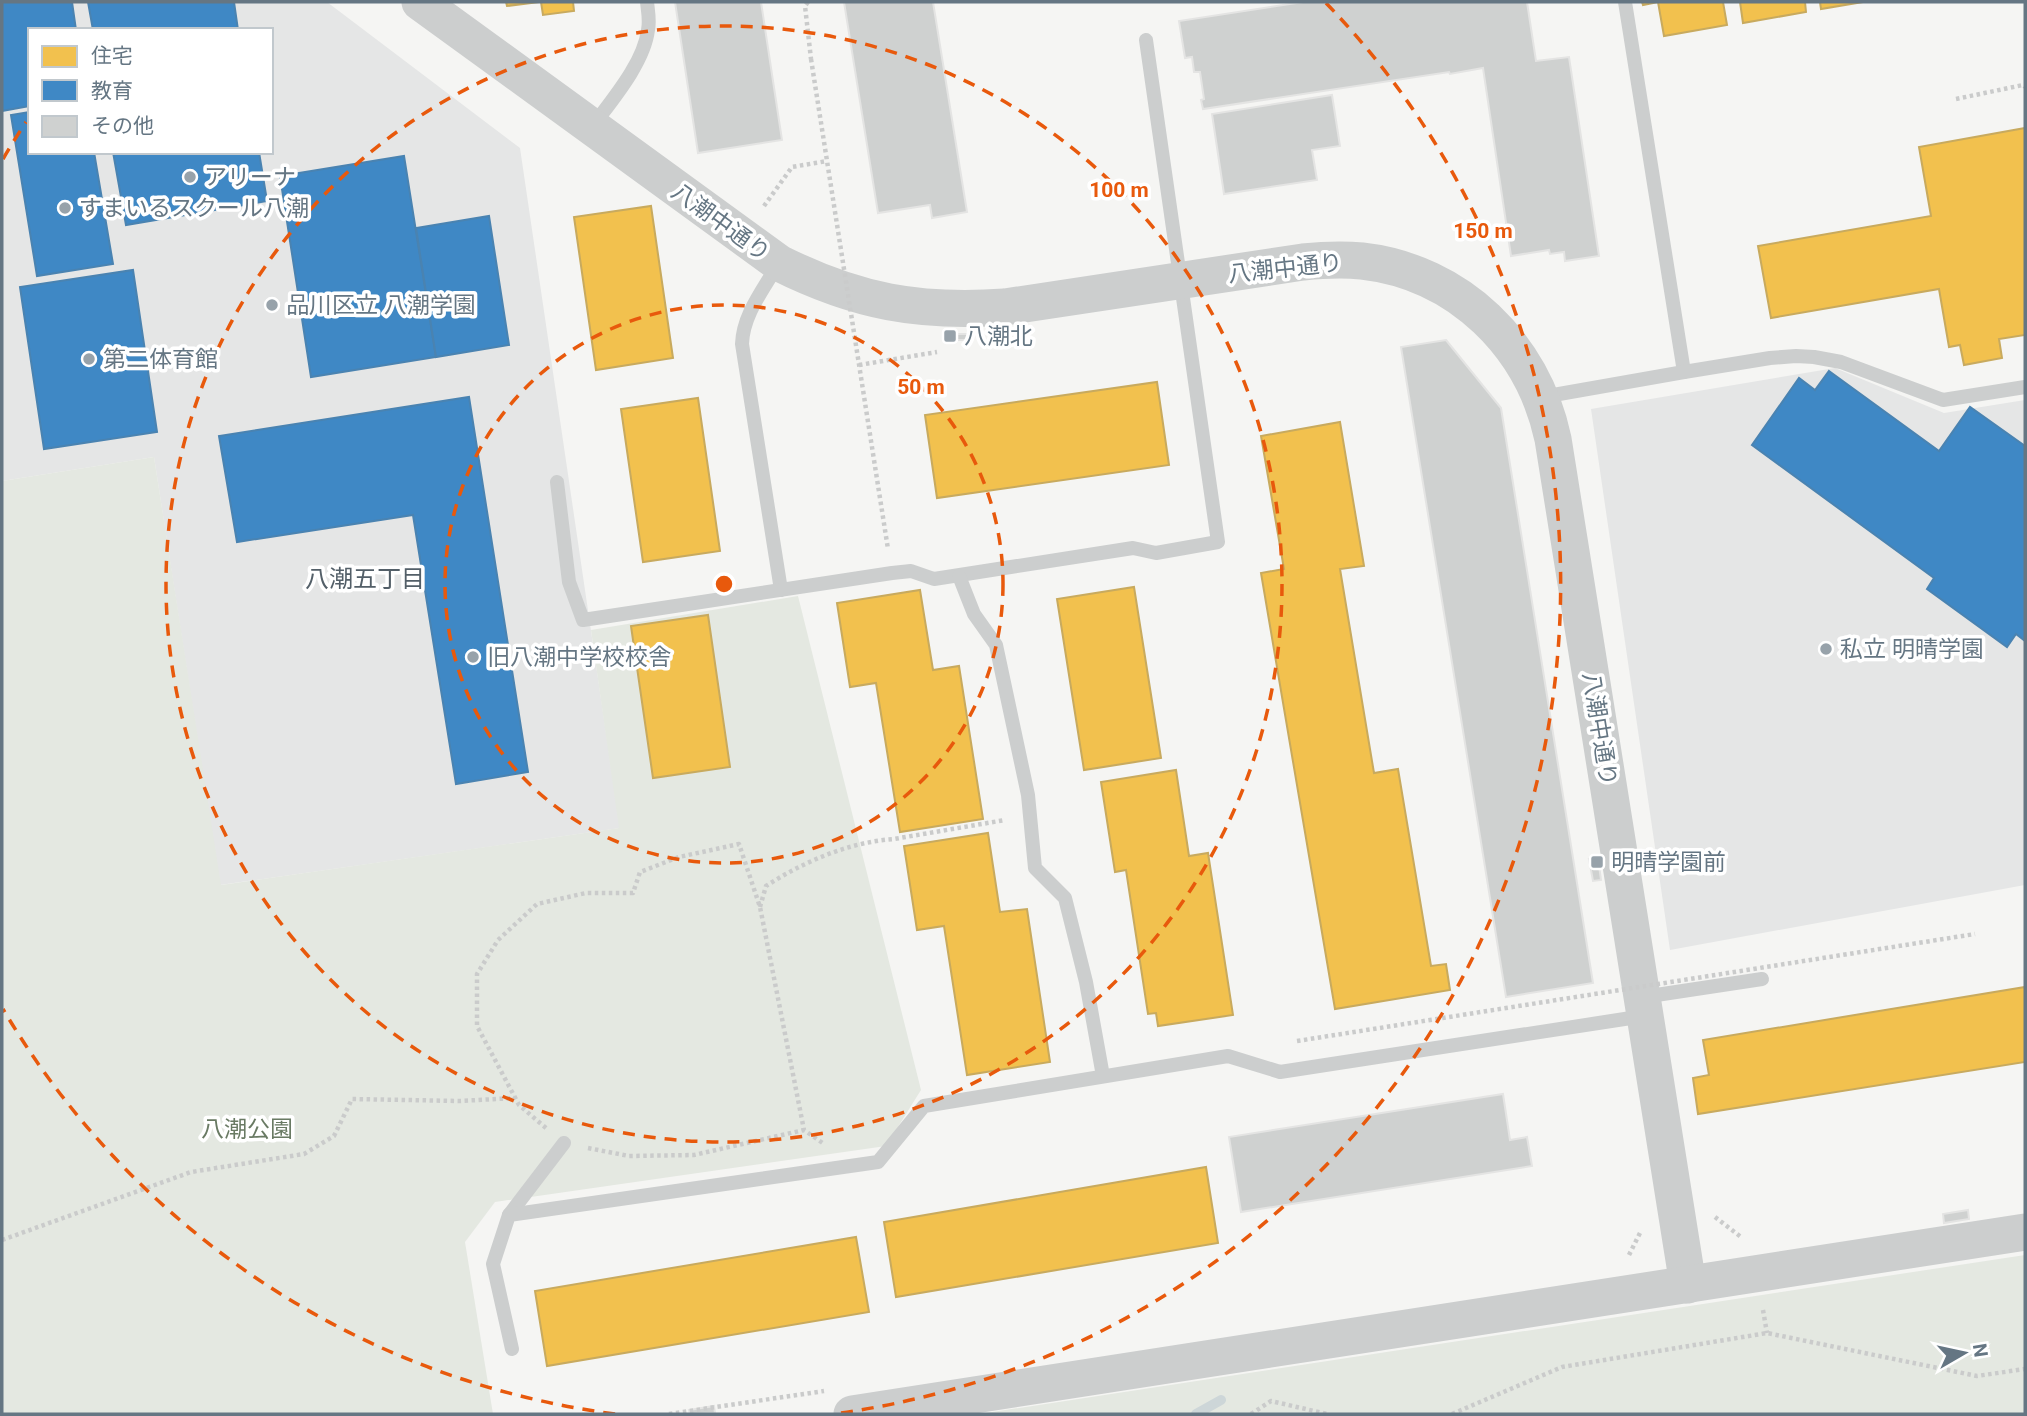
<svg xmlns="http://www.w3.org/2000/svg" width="2027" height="1416" viewBox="0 0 2027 1416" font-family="Roboto,'Noto Sans JP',sans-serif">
  <rect width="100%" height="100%" fill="#f5f5f3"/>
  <g fill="#e5e6e6" fill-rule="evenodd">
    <path d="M2,2H327L520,148L620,828L220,885L154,457L2,481ZM30,30H271V152H30Z"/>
    <polygon points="1835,368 1944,413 2025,400 2025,885 1670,950 1591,409"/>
  </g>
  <g fill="#e4e8e1">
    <polygon points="154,457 221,885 619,828 591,630 798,596 921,1090 886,1146 495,1202 465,1242 493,1414 2,1414 2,481"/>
    <polygon points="2025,1255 2025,1414 979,1414"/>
  </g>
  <g fill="#f2c14e" stroke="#c8aa5e" stroke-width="2">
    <polygon points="506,2 539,2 507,6"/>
    <polygon points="541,2 573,2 574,11 543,15"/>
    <polygon points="1642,2 1723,2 1727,25 1664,36 1658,2 1643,5"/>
    <polygon points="1740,2 1805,2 1806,12 1743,23"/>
    <polygon points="1820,2 1863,2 1821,9"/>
    <polygon points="2025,128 2025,335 1999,339 2002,358 1964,365 1960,345 1949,347 1939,289 1771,318 1758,246 1931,216 1919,147"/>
    <polygon points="651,206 673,358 596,370 574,217"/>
    <polygon points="1157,382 1169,465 937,498 925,415"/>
    <polygon points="698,398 720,551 643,562 621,409"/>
    <polygon points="1340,422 1364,566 1340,569 1374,773 1398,769 1431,966 1446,964 1450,990 1335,1009 1261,573 1284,569 1261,436"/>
    <polygon points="1134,587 1161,758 1084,770 1057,599"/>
    <polygon points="920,590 933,670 959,666 983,819 900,832 876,683 850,687 837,603"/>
    <polygon points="708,615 730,767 653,778 631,626"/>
    <polygon points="1176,770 1189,856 1208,853 1233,1015 1158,1026 1156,1013 1148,1014 1126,870 1115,872 1101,782"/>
    <polygon points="988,833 1000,912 1027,909 1050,1062 967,1075 944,926 917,930 904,846"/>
    <polygon points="2025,987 2025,1062 1698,1114 1693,1078 1709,1075 1703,1040"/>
    <polygon points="1206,1167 1218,1243 896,1297 884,1222"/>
    <polygon points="856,1237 869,1312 547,1366 535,1291"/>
  </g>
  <g fill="#3f88c5" stroke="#4a83b1" stroke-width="2">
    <polygon points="2,2 72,2 76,30 30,30 30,106 2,111"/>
    <polygon points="88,2 234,2 238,30 93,30"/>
    <polygon points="30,112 30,152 94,152 113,264 37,276 11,115"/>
    <polygon points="113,152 259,152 267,201 126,225"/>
    <polygon points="404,156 436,357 311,377 280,176"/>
    <polygon points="489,216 509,345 436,357 416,228"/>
    <polygon points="133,270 157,432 44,449 20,287"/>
    <polygon points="1829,371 1939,451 1970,407 2025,446 2025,641 2016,634 2007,647 1927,589 1934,578 1752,445 1799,378 1815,390"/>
    <polygon points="469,397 528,772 456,784 413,515 237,542 219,436"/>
  </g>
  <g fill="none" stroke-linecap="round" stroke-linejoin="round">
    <polyline stroke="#cdd6d8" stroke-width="10" points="1196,1414 1221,1400"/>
  </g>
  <g fill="#cfd1d0" stroke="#e4e4e3" stroke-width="2">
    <polygon points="675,2 761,2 782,140 698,153"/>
    <polygon points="844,2 933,2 967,212 932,218 930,205 878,213"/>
    <polygon points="1303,2 1527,2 1536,61 1569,57 1599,256 1565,261 1564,252 1550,254 1549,250 1511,256 1483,68 1450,74 1449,72 1203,109 1201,100 1204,99 1200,72 1194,72 1192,57 1185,58 1179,21"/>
    <polygon points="1332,95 1340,146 1312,150 1317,180 1224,194 1212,114"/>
    <polygon points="946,334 973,334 972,340 946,340"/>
    <polygon points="1446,340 1501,408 1593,983 1506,997 1401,347"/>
    <polygon points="1598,858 1601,880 1593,881 1589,859"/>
    <polygon points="1503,1094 1510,1140 1527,1137 1532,1166 1241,1212 1229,1137"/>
    <polygon points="1968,1210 1969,1219 1944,1223 1943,1214"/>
    <polygon points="714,1406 715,1413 690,1414 689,1410"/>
  </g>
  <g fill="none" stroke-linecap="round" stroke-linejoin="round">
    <g stroke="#cacbcb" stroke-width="4.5" stroke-dasharray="3.5 3.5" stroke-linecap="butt">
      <polyline points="808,2 805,6 811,59"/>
      <polyline points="1956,99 2023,85 2025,87"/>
      <polyline points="764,206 792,167 827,161"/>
      <polyline points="859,365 937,352"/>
      <path d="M760,907L766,886C803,862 849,842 894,839L1005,820"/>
      <polyline points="546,1128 519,1105 477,1026 477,974 498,940 537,904 586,893 633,893 640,872 679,857 739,844 760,907 804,1130 824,1144"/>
      <polyline points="588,1148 629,1156 694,1155 804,1130"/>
      <polyline points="1715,1217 1741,1237"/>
      <polyline points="2,1240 191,1172 304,1154 334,1136 352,1099 460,1101 515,1098"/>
      <polyline points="1629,1255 1641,1231"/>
      <polyline points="1763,1310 1767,1333"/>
      <polyline points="669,1414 824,1391"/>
      <polyline points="1251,1414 1271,1401 1327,1414"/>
      <polyline points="1452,1414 1562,1367 1767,1333 1977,1376 2025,1369"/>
    </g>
    <g stroke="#cccece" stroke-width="14">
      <polyline points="1625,2 1684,372"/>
      <path d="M592,127C612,100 644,63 648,30C650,21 648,11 647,2"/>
      <path d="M778,264C764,289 743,314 742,344L781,590"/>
      <polyline points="1542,397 1684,372 1770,358 1796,356 1814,357 1841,362 1943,400 2025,387"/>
      <polyline points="557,482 569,582 583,620 892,573 911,571 934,579 1133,548 1156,553 1218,542 1146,40"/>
      <polyline points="959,576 974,614 996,645 1028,795 1035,868 1065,898 1086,982 1103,1076"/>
      <polyline points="1643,997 1762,979"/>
      <polyline points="509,1215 564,1143"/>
      <polyline points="512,1349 493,1264 509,1215 878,1162 924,1106 1228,1056 1280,1072 1644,1016"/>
    </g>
    <g stroke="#cccece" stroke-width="37">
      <path d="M420,2L779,263C857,302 919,313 1005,307L1303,262C1322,260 1342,259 1362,261C1459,272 1533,345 1553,439L1688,1285"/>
      <polyline points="852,1414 2025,1232"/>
    </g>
    <g stroke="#cacbcb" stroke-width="4.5" stroke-dasharray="3.5 3.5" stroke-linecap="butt">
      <polyline points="811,59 888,549"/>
      <polyline points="1297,1041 1975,934"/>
    </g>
  </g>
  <g fill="none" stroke="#e8590c" stroke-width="3.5" stroke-dasharray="12 9">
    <circle cx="724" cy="584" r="279"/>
    <circle cx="724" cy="584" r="558"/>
    <path d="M615 1414A837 837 0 0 1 3 1009M3 159A837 837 0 0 1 26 122M1326 3A837 837 0 0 1 833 1414"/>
  </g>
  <g fill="#97a2aa" stroke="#fff" stroke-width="2.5">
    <circle cx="190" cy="177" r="7"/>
    <circle cx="65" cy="208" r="7"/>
    <circle cx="272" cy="305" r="7"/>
    <rect x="943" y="329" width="14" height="14" rx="3.5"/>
    <circle cx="89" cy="359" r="7"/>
    <circle cx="1826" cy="649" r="7"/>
    <circle cx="473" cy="657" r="7"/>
    <rect x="1590" y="855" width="14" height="14" rx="3.5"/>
  </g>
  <g text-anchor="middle" stroke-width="7" stroke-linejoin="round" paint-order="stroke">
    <g font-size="23" fill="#657683" stroke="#fff" text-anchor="start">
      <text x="204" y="185">アリーナ</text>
      <text x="79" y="216">すまいるスクール八潮</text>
      <text x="286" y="313">品川区立 八潮学園</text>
      <text x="964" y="344">八潮北</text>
      <text x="103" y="367">第二体育館</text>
      <text x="1840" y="657">私立 明晴学園</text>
      <text x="487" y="665">旧八潮中学校校舎</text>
      <text x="1611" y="870">明晴学園前</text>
    </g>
    <g font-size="23" fill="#657683" stroke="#fff">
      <text transform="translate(721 222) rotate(36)" y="8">八潮中通り</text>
      <text transform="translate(1285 268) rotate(-6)" y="8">八潮中通り</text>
      <text transform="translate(1600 729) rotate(81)" y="8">八潮中通り</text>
    </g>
    <g font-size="23" fill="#697a63" stroke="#fff">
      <text x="247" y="1137">八潮公園</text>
    </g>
    <g font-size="24" fill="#535f68" stroke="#fff">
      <text x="365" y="587">八潮五丁目</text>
    </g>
  </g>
  <circle cx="724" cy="584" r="10" fill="#e8590c" stroke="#fff" stroke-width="3.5"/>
  <g font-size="21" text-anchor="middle" font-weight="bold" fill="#e8590c" stroke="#fff" stroke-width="7" stroke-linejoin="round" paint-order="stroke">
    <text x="1119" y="197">100 m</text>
    <text x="1483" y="238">150 m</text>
    <text x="921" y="394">50 m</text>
  </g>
  <rect width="2027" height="1416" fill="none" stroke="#657683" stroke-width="7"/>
  <rect x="28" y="28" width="245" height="126" fill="#ffffff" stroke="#c1c8cd" stroke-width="2"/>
  <rect x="42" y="46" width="35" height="21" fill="#f2c14e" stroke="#c1c8cd" stroke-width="2"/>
  <text x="91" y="63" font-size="21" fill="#657683">住宅</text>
  <rect x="42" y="80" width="35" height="21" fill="#3f88c5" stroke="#c1c8cd" stroke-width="2"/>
  <text x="91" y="98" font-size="21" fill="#657683">教育</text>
  <rect x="42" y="116" width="35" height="21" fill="#cfd1d0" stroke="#c1c8cd" stroke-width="2"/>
  <text x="91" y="133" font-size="21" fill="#657683">その他</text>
  <g transform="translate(1964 1353) rotate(81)" stroke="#ffffff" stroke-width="5" paint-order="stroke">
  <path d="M0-5L12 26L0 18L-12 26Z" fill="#657683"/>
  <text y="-10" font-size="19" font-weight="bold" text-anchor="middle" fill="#657683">N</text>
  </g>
</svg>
